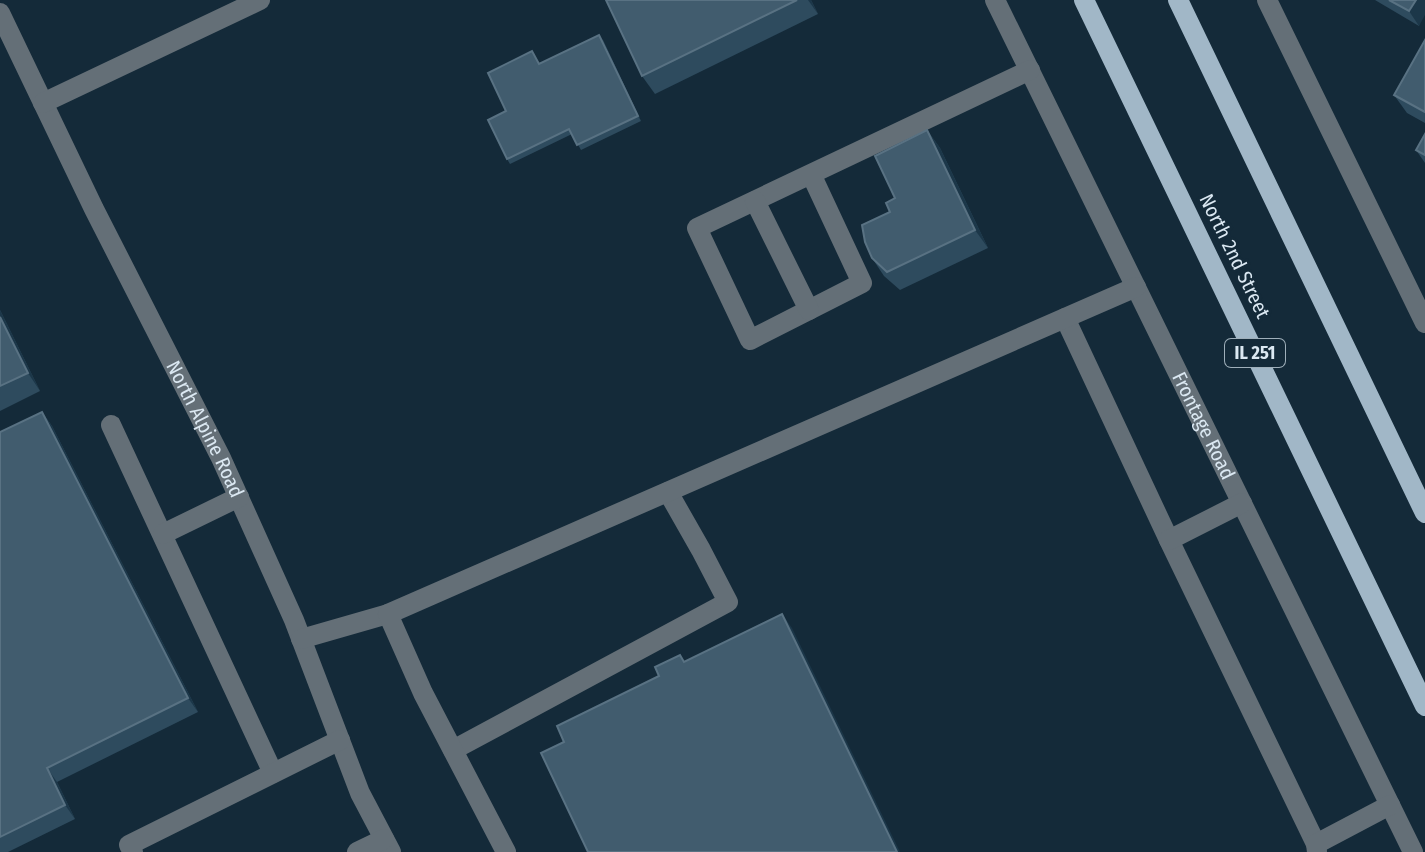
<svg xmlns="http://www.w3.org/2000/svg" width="1425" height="852" viewBox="0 0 1425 852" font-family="'Fira Sans Condensed',sans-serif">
  <rect width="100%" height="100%" fill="#142a39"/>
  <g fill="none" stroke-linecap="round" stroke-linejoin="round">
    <g stroke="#646f77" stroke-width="20">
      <path id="s1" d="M995,0L1413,852"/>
      <polyline points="1267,0 1425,323"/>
      <path id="s2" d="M0,13L94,209L221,458L294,620L360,793L391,852"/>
      <polyline points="43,103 260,0"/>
      <path d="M811,174L862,283L750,340L697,228C808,176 919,123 1030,70"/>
      <polyline points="755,201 809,310"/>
      <polyline points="1065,318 1169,540 1316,844 1317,852"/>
      <polyline points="111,425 273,773"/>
      <polyline points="163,534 239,497"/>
      <polyline points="1169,540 1242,503"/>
      <polyline points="301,639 388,614"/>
      <polyline points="453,750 728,602 701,550 668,492"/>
      <polyline points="1316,844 1390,805"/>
      <polyline points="133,852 129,845 340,740"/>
      <polyline points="357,852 384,839"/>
      <polyline points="506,852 423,693 388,614 1136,287"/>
    </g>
    <g stroke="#a1b7c7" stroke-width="20">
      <polyline points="1084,0 1425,706"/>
      <polyline points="1178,0 1425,513"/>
    </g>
  </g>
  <g fill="#2e4b5e">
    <polygon points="606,0 811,0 818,14 655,94 642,76"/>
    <polygon points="1375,0 1425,0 1419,26"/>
    <polygon points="603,40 641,121 581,150 572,134 510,164 507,159 506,111 532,51 539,64"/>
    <polygon points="1425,40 1425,123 1407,113 1394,95"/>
    <polygon points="927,130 940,148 988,248 900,290 884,276 872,258 895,198"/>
    <polygon points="1425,134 1425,163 1416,150"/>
    <polygon points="0,310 40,391 0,411"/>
    <polygon points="42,412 52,426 198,712 57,782 75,819 8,852 0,852 0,432"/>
  </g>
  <g fill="#1c3749">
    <polygon points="808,0 811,0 818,14"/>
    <polygon points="1416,0 1425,0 1425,15 1419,26 1409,11"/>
    <polygon points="599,35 603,40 641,121 638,116"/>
    <polygon points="927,130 940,148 988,248 975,230"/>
    <polygon points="0,310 40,391 28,373 0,317"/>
    <polygon points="42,412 52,426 198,712 188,698"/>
    <polygon points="782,614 792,628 900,852 897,852"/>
    <polygon points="47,768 57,782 75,819 65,805"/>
  </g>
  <g fill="#415c6e" stroke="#597283" stroke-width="2">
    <polygon points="606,0 797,0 642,76"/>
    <polygon points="1389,0 1416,0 1409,11"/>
    <polygon points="599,35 638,116 577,145 569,129 507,159 488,120 506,111 488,73 532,51 539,64"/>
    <polygon points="1425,40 1425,112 1394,95"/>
    <polygon points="927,130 975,230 887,272 872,258 865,242 862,225 890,212 886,203 895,198 875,156"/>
    <polygon points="1425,134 1425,155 1416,150"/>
    <polygon points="0,317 28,373 0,386"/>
    <polygon points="42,412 188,698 47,768 65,805 0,837 0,432"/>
    <polygon points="782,614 897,852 588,852 541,753 564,742 557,726 659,676 655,667 680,655 684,662"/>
  </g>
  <g text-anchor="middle" stroke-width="6" stroke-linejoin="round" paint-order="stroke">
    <rect fill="#142a39" stroke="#9fafba" stroke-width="2" x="1225" y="339" width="60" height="28" rx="6"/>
    <g font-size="18" font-weight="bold" fill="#dbe8f2">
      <text x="1255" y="359">IL 251</text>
    </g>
    <g font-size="20" fill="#dbe8f2" stroke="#142a39">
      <text transform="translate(1235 256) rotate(64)" y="7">North 2nd Street</text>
      <text dy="7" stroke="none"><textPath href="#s1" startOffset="474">Frontage Road</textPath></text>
      <text dy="7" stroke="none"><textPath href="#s2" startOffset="464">North Alpine Road</textPath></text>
    </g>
  </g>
</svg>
